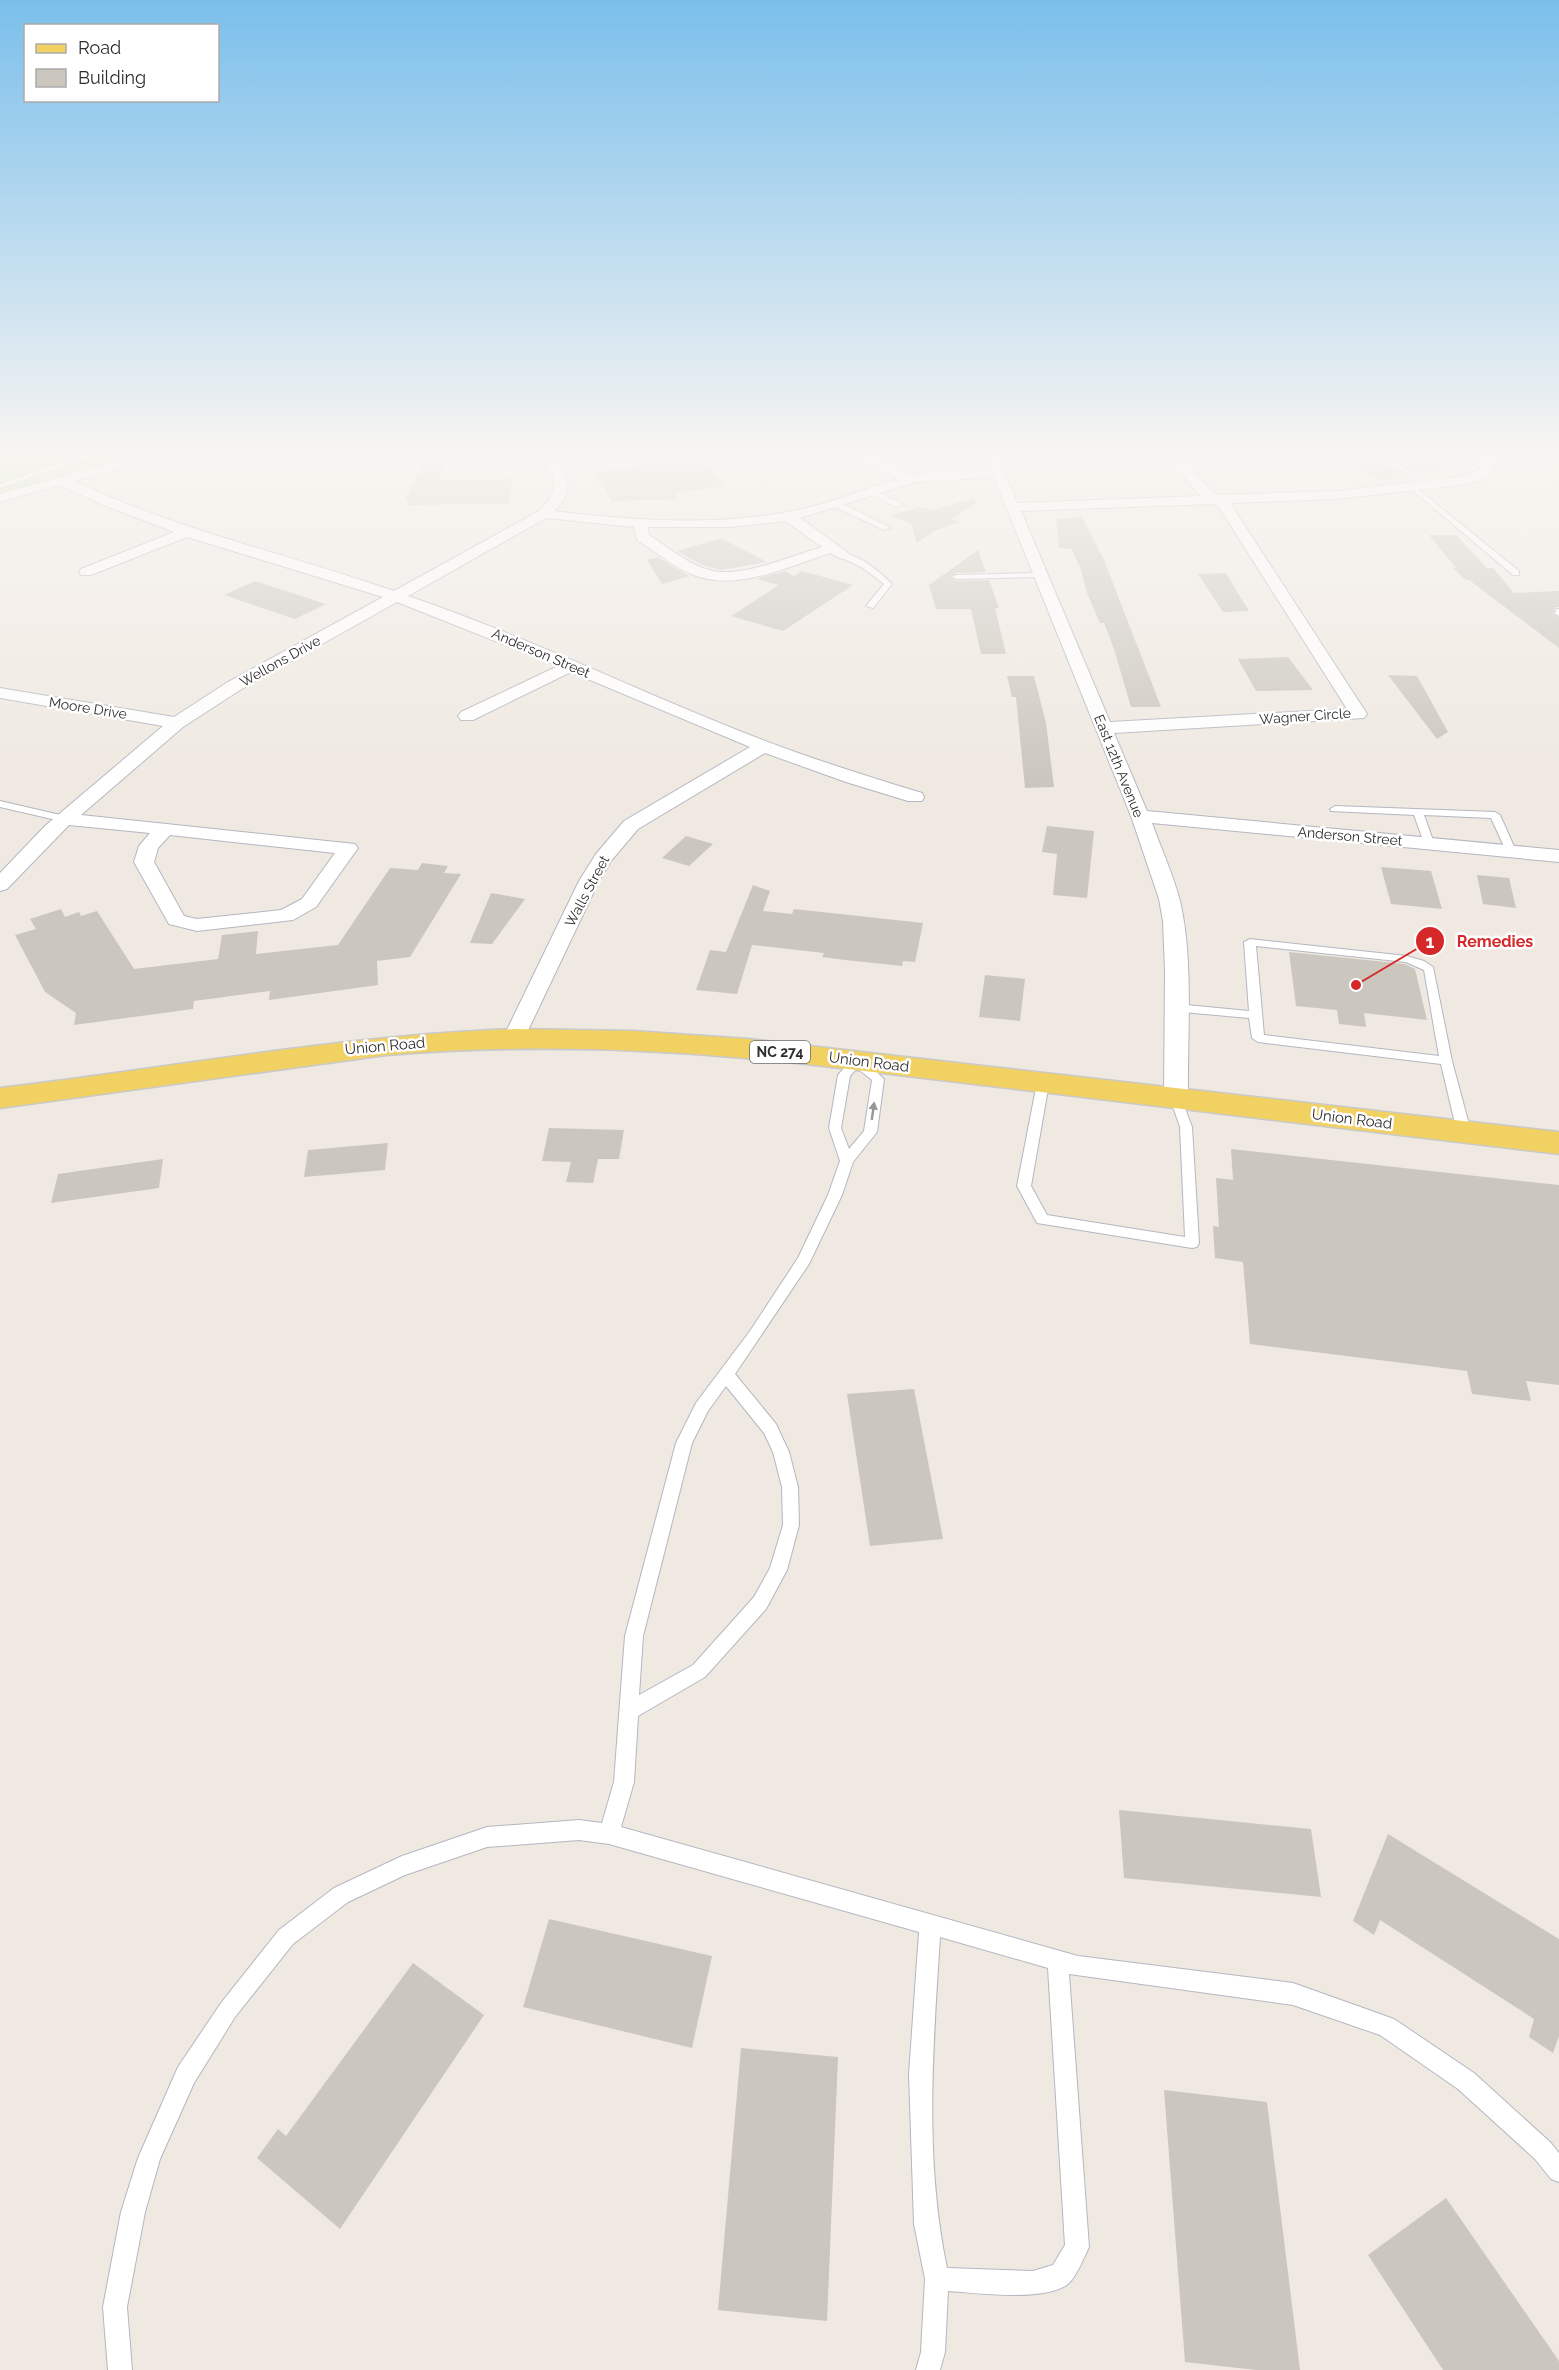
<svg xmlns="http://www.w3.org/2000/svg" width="1559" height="2370" viewBox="0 0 1559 2370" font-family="Raleway,sans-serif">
  <rect width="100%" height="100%" fill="#efe9e1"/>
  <polygon fill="#b6e59e" points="0,450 165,450 0,495"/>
  <g fill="#cbc7bf">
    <polygon points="427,450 449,450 440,480 512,479 508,504 407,505 410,500 405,500 421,468"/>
    <polygon points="653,450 694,452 727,486 674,493 679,499 612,501 594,472 636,467"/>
    <polygon points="1318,450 1409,450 1452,467 1420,473 1387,458 1384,462 1385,465 1408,476 1380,481"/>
    <polygon points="974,498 976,503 952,519 959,522 936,530 917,543 911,524 892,515 921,507 933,510"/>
    <polygon points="1082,517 1104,560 1161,707 1131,707 1114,649 1104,623 1100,623 1087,593 1080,567 1071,549 1059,548 1056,519"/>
    <polygon points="1429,535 1456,535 1487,568 1493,568 1514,593 1559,591 1559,607 1555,607 1553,614 1559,618 1559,648 1469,580 1466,580 1453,568 1456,568"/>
    <polygon points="721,538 767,562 722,570 702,565 677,551"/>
    <polygon points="978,550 986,572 956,573 950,578 956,581 989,580 999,608 995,608 1006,654 981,654 971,609 936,609 929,585"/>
    <polygon points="658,557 672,566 689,576 662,584 647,560"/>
    <polygon points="785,571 794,576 802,571 853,585 783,631 731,616 779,585 756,579"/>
    <polygon points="1226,573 1235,588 1249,611 1223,612 1198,574"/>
    <polygon points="255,581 326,604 295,619 224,595"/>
    <polygon points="1288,657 1313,690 1256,691 1238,659"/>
    <polygon points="1388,675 1417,676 1448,732 1437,739"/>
    <polygon points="1007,676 1034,676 1046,723 1054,787 1025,788 1016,697 1012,697"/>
    <polygon points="1047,826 1094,831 1087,898 1053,895 1057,854 1042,852"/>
    <polygon points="686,836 713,844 689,866 662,858"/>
    <polygon points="422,863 448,866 444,873 461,874 410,957 377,961 378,985 269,1000 270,991 194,1001 193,1009 74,1025 76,1013 45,992 15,935 36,929 30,919 61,909 65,917 79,912 81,916 97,911 134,969 218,959 222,935 258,931 256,954 338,945 390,868 418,870"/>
    <polygon points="1381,867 1431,871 1442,909 1391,904"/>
    <polygon points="1477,875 1509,878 1516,908 1483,904"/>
    <polygon points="753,885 770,891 763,911 792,914 794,909 923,923 915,962 903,961 902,966 845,960 822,957 824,953 752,945 737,994 696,990 710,950 726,952"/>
    <polygon points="491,893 525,899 492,944 470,943"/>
    <polygon points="1289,952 1405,964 1415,969 1427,1020 1364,1013 1366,1027 1339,1024 1337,1010 1296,1006"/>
    <polygon points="985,975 1025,979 1020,1021 979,1017"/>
    <polygon points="549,1128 624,1130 619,1159 598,1159 593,1183 566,1182 571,1162 542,1161"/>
    <polygon points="388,1143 385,1170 304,1177 308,1150"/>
    <polygon points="1231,1149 1559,1185 1559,1385 1526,1381 1531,1401 1472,1394 1467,1371 1250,1344 1243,1262 1215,1258 1213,1226 1219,1227 1216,1178 1233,1180"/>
    <polygon points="163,1159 159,1188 51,1203 58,1174"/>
    <polygon points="914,1389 943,1539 870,1546 847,1394"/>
    <polygon points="1119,1810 1311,1829 1321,1897 1124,1878"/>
    <polygon points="1388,1834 1559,1939 1559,2036 1553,2053 1529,2037 1534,2019 1380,1920 1374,1935 1353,1921"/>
    <polygon points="549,1919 712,1956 692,2048 523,2007"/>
    <polygon points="413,1963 484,2015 340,2229 257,2158 278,2129 286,2136"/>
    <polygon points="741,2048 838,2057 827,2321 718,2310"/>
    <polygon points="1164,2090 1267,2102 1300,2370 1256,2370 1185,2362"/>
    <polygon points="1446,2198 1559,2361 1559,2370 1443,2370 1368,2255"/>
  </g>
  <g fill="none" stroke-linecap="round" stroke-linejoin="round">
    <g stroke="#b4b7c1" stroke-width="2">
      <g id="lane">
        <polygon points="111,450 124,450 66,465 0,488 0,484 62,462"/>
        <polygon points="1446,450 1454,450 1486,476 1481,477"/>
        <polygon points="1388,460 1418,474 1428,485 1423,486 1414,476 1386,463"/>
        <polygon points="1410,486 1414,486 1519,571 1519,575 1513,575 1410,488"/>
        <polygon points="873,490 901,503 902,505 895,507 871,493 869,492"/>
        <polygon points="833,502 839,502 891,528 884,530 833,506"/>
        <path d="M840,553C858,553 880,572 892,584L873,608L866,606L884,584L863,568L840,557Z"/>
        <polygon points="1043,573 1044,575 1040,577 956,579 952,577 956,575"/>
        <polygon points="1556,609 1559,609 1559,616 1555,614"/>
        <polygon points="0,801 69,817 70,819 65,822 0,807"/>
        <polygon points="1335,806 1495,812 1500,815 1516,851 1515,853 1507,853 1491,818 1424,815 1434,843 1429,846 1424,843 1414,815 1331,811 1330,809"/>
        <path d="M1250,939L1407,956L1424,961L1433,967L1452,1061L1471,1132L1469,1135H1459L1457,1132L1441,1064L1258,1042L1252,1038L1249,1018L1172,1011L1170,1008L1172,1005L1176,1004L1249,1011L1244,942ZM1256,946L1406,962L1424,970L1439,1056L1264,1035Z"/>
        <path d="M857,1057L861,1058L884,1079L877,1132L853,1162L842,1195L809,1264L735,1374L776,1424L789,1452L798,1487L799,1525L787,1570L766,1609L705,1677L638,1716L634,1782L621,1827L1078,1956L1293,1983L1394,2019L1474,2073L1551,2143L1559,2153V2182L1551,2179L1535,2159L1458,2089L1380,2035L1293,2005L1069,1974L1089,2247C1085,2256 1075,2279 1068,2284C1045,2302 977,2293 948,2291L945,2352L940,2370H916L921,2352L925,2279L914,2224L909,2074L919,1932L609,1844L579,1840L487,1847L405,1875L348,1902L293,1944L235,2017L194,2083L160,2159L145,2212L127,2307L132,2370H108L103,2307L121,2212L138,2158L178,2067L221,2003L279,1930L334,1888L402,1856L487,1827L579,1820L602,1823L614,1782L625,1636L676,1443L696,1403L750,1331L798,1258L828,1195L840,1161L829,1128L838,1075L853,1058ZM857,1068L872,1080L864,1131L849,1149L841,1128L850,1076ZM726,1386L764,1433L773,1452L782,1487L783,1525L770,1568L754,1597L693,1665L639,1695L643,1636L692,1443L708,1411ZM940,1937L1048,1968L1065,2245L1053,2265L1033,2271L947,2268C924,2159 933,2047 940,1937Z"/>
        <polygon points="1043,1079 1049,1083 1031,1186 1047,1215 1185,1237 1180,1127 1170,1098 1176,1094 1180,1095 1192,1127 1199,1243 1197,1247 1192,1248 1037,1223 1017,1186 1037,1083"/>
      </g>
    </g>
    <g stroke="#b4b7c1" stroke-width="2">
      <g id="street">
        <path d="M843,450H860L912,475L945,471L991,469L983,450H995L1017,503L1201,496L1174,465L1180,461L1185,462L1211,491L1218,495L1336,491L1467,476L1480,472L1485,450H1497L1491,477L1469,484L1336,499L1230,503L1367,714L1364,718L1114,733L1147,811L1559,850V862L1152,823C1161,848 1173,874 1180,901C1194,960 1187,1037 1188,1098L1184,1104L1176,1106L1168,1104L1164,1098L1165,971L1163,921L1159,899L1131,816L994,477L916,482L800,518L847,552L849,555L842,559L830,553C790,566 739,591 696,576C675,568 656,552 637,540L634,527L546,518L408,596C520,634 627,686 737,730C797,754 859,774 922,793L924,797L922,801H908L846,782L765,753L638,829L611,861L599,881L522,1043L514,1045L506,1043L503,1038L579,881L596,854L624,821L750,747L571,672L473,720H461L458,716L461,712L558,666L397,602L240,690L183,727L81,815L355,844L358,848L316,907L293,920L197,931L169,924L134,862L139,846L150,833L69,825L7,889L0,891V873L45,826L163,726L0,698V688L174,717L228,682L383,597L187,537L91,575H81L79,572L81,569L174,532L101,504L60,485L0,502V494L125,459L131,463L130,466L74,481C177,530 287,554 394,591L539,511C551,499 556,492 553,475L544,467L545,464C563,461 571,480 566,495C564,501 559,506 554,511C635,521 722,527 802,509C835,502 866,488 899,479ZM1213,504L1219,507L1347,709L1110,722L1021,511ZM785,521L822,547C791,556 740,579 709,570C687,564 668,547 649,535L648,527H731ZM170,835L335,853L302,899L281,910L197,919L184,916L154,862L158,848Z"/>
        <polygon points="1520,450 1545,450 1559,453 1559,461 1522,453"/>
      </g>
    </g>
    <g stroke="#c9c9c9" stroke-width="3">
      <path id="primary" d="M516,1029L633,1031L748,1039L1559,1132V1154L806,1064C663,1049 530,1043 386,1055L0,1108V1088C172,1068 342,1035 516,1029Z"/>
    </g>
    <use href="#lane" fill="#fff" fill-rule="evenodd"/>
    <use href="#street" fill="#fff" fill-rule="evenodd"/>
    <use href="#primary" fill="#f2d163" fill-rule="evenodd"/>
  </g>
  <defs><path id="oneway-solid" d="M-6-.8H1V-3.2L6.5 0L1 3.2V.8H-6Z" transform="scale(1.5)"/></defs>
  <use fill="#969696" href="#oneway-solid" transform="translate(873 1111) rotate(-82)"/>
  <linearGradient id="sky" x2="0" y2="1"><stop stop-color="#7abfeb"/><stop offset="0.58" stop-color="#f8f5f2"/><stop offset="1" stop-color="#f8f5f2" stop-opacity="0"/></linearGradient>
  <rect width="1559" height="782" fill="url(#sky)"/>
  <g text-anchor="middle" stroke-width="5" stroke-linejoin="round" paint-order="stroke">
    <g font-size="14" fill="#2e2e2e" stroke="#fff">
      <text transform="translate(541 653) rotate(23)" y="5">Anderson Street</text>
      <text transform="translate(280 661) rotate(-29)" y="5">Wellons Drive</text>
      <text transform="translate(88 708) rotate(9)" y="5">Moore Drive</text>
      <text transform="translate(1305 716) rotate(-4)" y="5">Wagner Circle</text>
      <text transform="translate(1119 766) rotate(68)" y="5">East 12th Avenue</text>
      <text transform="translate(1350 836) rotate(5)" y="5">Anderson Street</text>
      <text transform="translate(587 891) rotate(-62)" y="5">Walls Street</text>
    </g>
    <rect fill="#fff" stroke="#6d6d6d" stroke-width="1.5" x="750" y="1041" width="60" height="22" rx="4.5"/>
    <g font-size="14" font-weight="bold" fill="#2e2e2e">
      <text x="780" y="1057">NC 274</text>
    </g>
    <g font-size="15" fill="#2e2e2e" stroke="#fff">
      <text transform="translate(385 1046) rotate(-5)" y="5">Union Road</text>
      <text transform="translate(869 1062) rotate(7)" y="5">Union Road</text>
      <text transform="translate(1352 1119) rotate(7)" y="5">Union Road</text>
    </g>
  </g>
  <path fill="none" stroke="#d62828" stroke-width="2" d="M1356 985L1430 941"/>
  <g fill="#d62828" stroke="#fff" stroke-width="2">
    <circle cx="1356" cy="985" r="6"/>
    <circle cx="1430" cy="941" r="15"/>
  </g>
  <g font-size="18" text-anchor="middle" font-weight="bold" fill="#fff">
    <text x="1430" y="948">1</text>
  </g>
  <g font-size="16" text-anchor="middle" font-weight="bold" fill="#d62828" stroke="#fff" stroke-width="5" stroke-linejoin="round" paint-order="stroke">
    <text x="1495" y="947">Remedies</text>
  </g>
  <rect x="24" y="24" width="195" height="78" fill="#ffffff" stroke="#ababab" stroke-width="1.5"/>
  <rect x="36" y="44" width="30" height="9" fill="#f2d163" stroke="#ababab" stroke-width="1.5"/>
  <text x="78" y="54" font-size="18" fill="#2e2e2e">Road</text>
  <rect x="36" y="69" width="30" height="18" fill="#cbc7bf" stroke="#ababab" stroke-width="1.5"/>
  <text x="78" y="84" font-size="18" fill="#2e2e2e">Building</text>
</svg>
